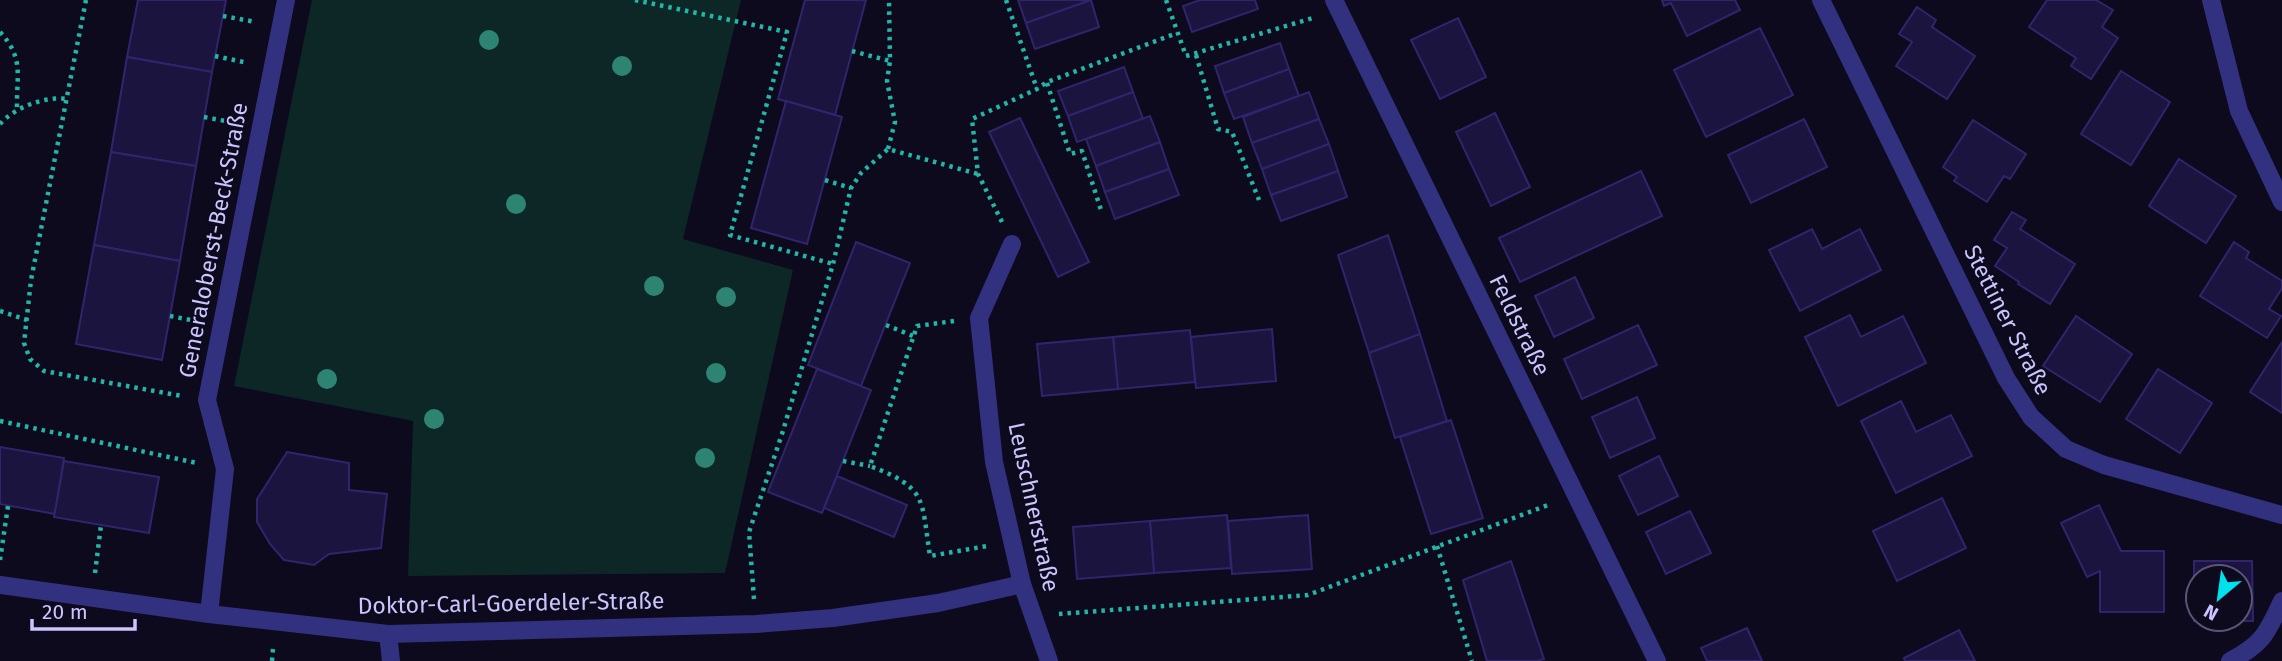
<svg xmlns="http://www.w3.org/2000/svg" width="2282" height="661" viewBox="0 0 2282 661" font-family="'Fira Sans',sans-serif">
  <rect width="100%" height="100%" fill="#0c0a1c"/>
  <polygon fill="#0c2725" points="312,0 741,0 683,239 793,270 725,573 408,576 413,421 234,386"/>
  <g fill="#1b143f" stroke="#30256d" stroke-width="2" fill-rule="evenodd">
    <polygon points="138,0 226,0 212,72 127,57"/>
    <polygon points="805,0 866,0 835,115 778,99"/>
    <polygon points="1018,0 1091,0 1026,23"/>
    <polygon points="1091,0 1099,27 1035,49 1026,23"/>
    <polygon points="1200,0 1255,0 1258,9 1192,32 1183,6"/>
    <polygon points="1662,0 1735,0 1740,10 1687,36 1671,3 1664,6"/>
    <polygon points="2047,0 2096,0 2113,10 2102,27 2118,38 2091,79 2071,66 2076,58 2029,27"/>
    <polygon points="1917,7 1936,20 1932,27 1975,56 1947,99 1896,66 1912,42 1899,34"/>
    <polygon points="1458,18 1486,77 1440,99 1411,40"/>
    <polygon points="1760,28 1793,95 1706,137 1674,70"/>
    <polygon points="1280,43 1289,69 1224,93 1215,66"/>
    <polygon points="127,57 212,72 196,166 111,152"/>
    <polygon points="1124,67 1133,92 1068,116 1058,91"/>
    <polygon points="1289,69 1299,96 1234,119 1224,93"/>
    <polygon points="2121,71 2170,102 2131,165 2081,134"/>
    <polygon points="1133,92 1143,119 1077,142 1068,116"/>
    <polygon points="1309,92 1319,119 1252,143 1243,117"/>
    <polygon points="786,101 842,117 807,244 751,228"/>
    <polygon points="1495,113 1530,187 1491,206 1456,132"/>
    <polygon points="1150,116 1160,142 1096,166 1086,139"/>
    <polygon points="1020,118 1089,262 1058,277 989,132"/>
    <polygon points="1319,119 1329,144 1262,169 1252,143"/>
    <polygon points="1804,119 1827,167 1751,203 1728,155"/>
    <polygon points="1973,120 2026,154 2010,179 2004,176 1987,202 1954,181 1957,177 1943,167"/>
    <polygon points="1160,142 1169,169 1105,192 1096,166"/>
    <polygon points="1329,144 1338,171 1271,195 1262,169"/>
    <polygon points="111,152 196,166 180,261 94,245"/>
    <polygon points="2179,159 2236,196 2206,243 2149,206"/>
    <polygon points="1169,169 1179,195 1115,219 1105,192"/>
    <polygon points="1338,171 1347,197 1281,221 1271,195"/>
    <polygon points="1641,171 1662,216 1520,282 1499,238"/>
    <polygon points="2012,212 2026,220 2020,229 2075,264 2050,304 2018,284 2019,282 1995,266 2007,248 1994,240"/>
    <polygon points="1812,229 1822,249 1860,229 1881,270 1800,311 1769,250"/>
    <polygon points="1388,235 1420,334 1369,353 1338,255"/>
    <polygon points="856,242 910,263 861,386 808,365"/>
    <polygon points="2234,242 2249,252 2246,258 2282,281 2282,288 2269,309 2281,316 2267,338 2200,296"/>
    <polygon points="94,245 180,261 162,360 76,344"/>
    <polygon points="1575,277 1594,318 1554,337 1535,296"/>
    <polygon points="1850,315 1861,337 1903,316 1926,363 1838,406 1805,337"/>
    <polygon points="2076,316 2132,354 2100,402 2043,366"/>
    <polygon points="1638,325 1657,365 1582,399 1564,359"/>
    <polygon points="1272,329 1276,381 1196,388 1191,337"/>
    <polygon points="1190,330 1195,382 1118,389 1113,337"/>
    <polygon points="1420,334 1447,421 1395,438 1369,353"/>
    <polygon points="1113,337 1118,389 1042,396 1037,344"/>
    <polygon points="2282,342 2282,413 2250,392"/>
    <polygon points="817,369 871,390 822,513 768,492"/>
    <polygon points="2158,369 2212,403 2180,453 2126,419"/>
    <polygon points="1637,397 1655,438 1610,458 1592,417"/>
    <polygon points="1901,401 1916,432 1951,415 1972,456 1896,493 1861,421"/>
    <polygon points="1451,420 1483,518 1431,534 1400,437"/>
    <polygon points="0,447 64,458 55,514 0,504"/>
    <polygon points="287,452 349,463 349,490 387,494 381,548 329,554 314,565 284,560 270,544 257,522 257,499"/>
    <polygon points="1659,456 1678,496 1638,515 1619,476"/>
    <polygon points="64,461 159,477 149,533 54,517"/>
    <polygon points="837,476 907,505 894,537 824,508"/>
    <polygon points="1942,498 1966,548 1897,581 1873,531"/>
    <polygon points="2099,505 2121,551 2164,551 2164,612 2100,612 2100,571 2087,577 2061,523"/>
    <polygon points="1690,511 1711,553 1666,574 1646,532"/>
    <polygon points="1227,515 1231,568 1154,573 1150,521"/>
    <polygon points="1308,515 1312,569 1232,574 1228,521"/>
    <polygon points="1150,521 1154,573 1077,579 1073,527"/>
    <polygon points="1511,561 1544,659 1537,661 1487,661 1463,580"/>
    <path d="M2194,561H2252L2253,621H2194ZM2198,577H2240V619H2198Z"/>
    <polygon points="1747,628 1762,661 1707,661 1701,648"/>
    <polygon points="1959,630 1975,661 1905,661 1904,658"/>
  </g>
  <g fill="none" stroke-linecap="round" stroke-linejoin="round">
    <g stroke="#23b5a7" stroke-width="4.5" stroke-dasharray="3.5 5" stroke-linecap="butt">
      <polyline points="86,0 31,280 24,343 30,359 44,371 182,396"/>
      <polyline points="635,0 787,32 730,235 833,264"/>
      <polyline points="1006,0 1037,89"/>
      <polyline points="1166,0 1186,56 1316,17"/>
      <polyline points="223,16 256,22"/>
      <path d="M0,32C25,59 16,76 17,110"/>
      <polyline points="852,51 890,61"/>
      <polyline points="1196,55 1218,129 1232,132 1259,200"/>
      <polyline points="215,56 248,63"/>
      <polyline points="1047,83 1070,154 1082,151 1101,210"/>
      <polyline points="204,117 236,123"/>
      <path d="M0,124C15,107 45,96 67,99"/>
      <polyline points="888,149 895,122 887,81 890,61 889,0"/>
      <polyline points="825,180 851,188"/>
      <polyline points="1002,222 978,174 972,119 1037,89 1047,82 1177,33"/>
      <polyline points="0,311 27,320"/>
      <polyline points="170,316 196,321"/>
      <path d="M954,321L917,326L870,466C928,488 921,499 930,556L987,546"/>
      <polyline points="886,325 913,336"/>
      <polyline points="0,421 197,463"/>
      <polyline points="843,461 870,466"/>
      <polyline points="1437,546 1472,661"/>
      <polyline points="0,560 8,506"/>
      <polyline points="95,573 101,525"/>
      <polyline points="754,599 749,532 782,434 833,264 851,188 861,173 888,149 978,174"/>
      <polyline points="1059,614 1308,595 1551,504"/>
      <polyline points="272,661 273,648"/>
    </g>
    <path stroke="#31317f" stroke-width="18" d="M2230,661C2263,644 2267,633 2282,601"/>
    <g stroke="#31317f" stroke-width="18">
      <polyline points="1334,0 1657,661"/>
      <polyline points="1821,0 2006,378 2031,417 2066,449 2104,465 2282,515"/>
      <polyline points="2211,0 2239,111 2282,202"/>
      <polyline points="1012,244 979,318 994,462 1022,584 1049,661"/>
      <polyline points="0,585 209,614 388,634 756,624 833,618 938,603 1022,584"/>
      <polyline points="209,614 225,469 207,400 286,0"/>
      <polyline points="388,634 391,661"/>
    </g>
  </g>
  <g fill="#2e8473">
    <circle cx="489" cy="40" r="10"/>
    <circle cx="622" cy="66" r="10"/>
    <circle cx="516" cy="204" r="10"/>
    <circle cx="654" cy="286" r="10"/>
    <circle cx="726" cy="297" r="10"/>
    <circle cx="716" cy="373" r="10"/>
    <circle cx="327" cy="379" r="10"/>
    <circle cx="434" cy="419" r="10"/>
    <circle cx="705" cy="458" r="10"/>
  </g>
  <g text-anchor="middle" stroke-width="5" stroke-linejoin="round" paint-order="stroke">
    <g font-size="23" fill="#cac5ff" stroke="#0c0a1c">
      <text transform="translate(213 240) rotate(-79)" y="8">Generaloberst-Beck-Straße</text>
      <text transform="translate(2008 320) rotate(63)" y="8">Stettiner Straße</text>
      <text transform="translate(1520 325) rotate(64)" y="8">Feldstraße</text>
      <text transform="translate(1034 507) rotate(78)" y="8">Leuschnerstraße</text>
      <text transform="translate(511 603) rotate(-1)" y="8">Doktor-Carl-Goerdeler-Straße</text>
    </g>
  </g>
  <g transform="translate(2219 598) rotate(209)"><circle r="33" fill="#0c0a1c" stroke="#585577" stroke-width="2"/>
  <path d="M0-5L12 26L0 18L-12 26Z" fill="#00e1f0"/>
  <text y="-10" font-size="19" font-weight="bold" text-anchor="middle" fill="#cac5ff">N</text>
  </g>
  <path d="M32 619v10h103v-10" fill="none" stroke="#cac5ff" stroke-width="3.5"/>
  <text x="42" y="619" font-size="21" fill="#cac5ff" stroke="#0c0a1c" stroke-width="5" paint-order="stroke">20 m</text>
</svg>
